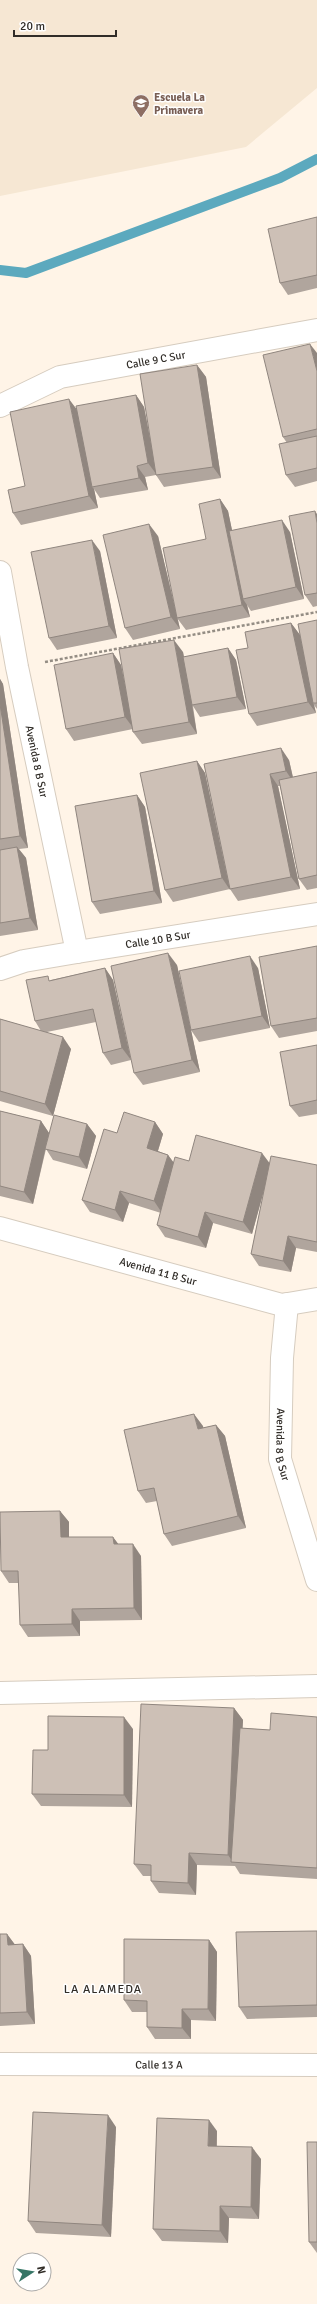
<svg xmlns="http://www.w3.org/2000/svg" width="317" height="2304" viewBox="0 0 317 2304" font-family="Signika,sans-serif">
  <rect width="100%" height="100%" fill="#fff4e7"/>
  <polygon fill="#f6e7d3" points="0,0 317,0 317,88 246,147 0,196"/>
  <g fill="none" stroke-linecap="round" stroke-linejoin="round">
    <polyline stroke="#5ca9be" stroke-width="10" points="0,270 26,273 280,178 317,159"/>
    <g stroke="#d6ccbf" stroke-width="24">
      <g id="minor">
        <path id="s1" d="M0,406L60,377L317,330"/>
        <path id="s2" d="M0,572L17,667L77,952"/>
        <path id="s3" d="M0,969L24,961L77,952L317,914"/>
        <path id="s4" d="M0,1228L282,1305L317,1299"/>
        <path id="s5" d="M287,1304L282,1358L280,1459L317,1580"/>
        <polyline points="0,1693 317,1686"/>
        <path id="s6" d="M0,2064L317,2065"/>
      </g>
    </g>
    <polyline stroke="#948d84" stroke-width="2.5" stroke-dasharray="3 2" stroke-linecap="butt" points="45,662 317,612"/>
    <use href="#minor" stroke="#fff" stroke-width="22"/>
  </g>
  <g fill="#b0a59d">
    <polygon points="317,217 317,288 288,295 280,283"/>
    <polygon points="317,353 317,481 295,487 286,475 287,443 283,437"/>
    <polygon points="197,365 206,377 221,478 164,487 156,475 145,477 148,490 100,498 94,489 98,508 21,525 13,513 25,486 77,411 136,395 144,407 150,438"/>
    <polygon points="220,499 228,511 232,530 290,532 304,599 251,611 247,605 250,617 186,630 177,618"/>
    <polygon points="317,514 317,606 313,607 305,595"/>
    <polygon points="158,536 180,629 133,640 125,628"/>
    <polygon points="100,551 117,638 57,650 49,638"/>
    <polygon points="317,620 317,709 314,705 316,713 257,726 249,714 248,648 291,623 300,635 307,672"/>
    <polygon points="228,648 236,660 246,709 200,717 193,706 197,734 142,744 133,732 133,729 74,741 66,729 113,653 121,665 128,699 183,652 184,657"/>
    <polygon points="0,679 3,684 28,848 19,849 26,858 38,930 0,936"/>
    <polygon points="289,760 293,777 317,772 317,888 307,890 299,879 280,786 278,786 300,889 238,901 230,889 173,902 165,890 197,761 205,773 229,885 204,764"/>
    <polygon points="137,795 145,807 162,903 100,914 92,902"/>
    <polygon points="317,946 317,1031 279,1038 271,1026"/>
    <polygon points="177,965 200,1072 143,1085 134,1073"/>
    <polygon points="105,968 113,980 131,1060 111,1065 103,1053 96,1022 47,1032 71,1049 53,1116 0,1101 0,1019 41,1031 35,1021 51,980"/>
    <polygon points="258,968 270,1028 199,1042 191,1030"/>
    <polygon points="317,1045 317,1114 299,1117 290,1106"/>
    <polygon points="0,1111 41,1121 49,1133 87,1124 96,1136 87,1169 53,1160 46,1149 33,1204 0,1196"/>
    <polygon points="155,1122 163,1134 158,1151 168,1155 174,1163 189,1161 317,1165 317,1252 296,1248 291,1272 259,1266 251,1254 265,1186 252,1234 213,1223 206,1248 165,1237 157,1225 161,1213 129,1203 123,1222 90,1212 82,1200 117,1133"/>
    <polygon points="216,1425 225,1436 246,1528 172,1546 164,1534 157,1501 146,1503 138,1491 203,1426 203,1428"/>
    <polygon points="60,1511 69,1522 69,1537 113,1537 118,1544 141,1556 142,1620 80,1621 80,1636 28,1637 20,1625 19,1583 9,1583 1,1571"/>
    <polygon points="234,1708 243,1720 242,1728 270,1730 317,1717 317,1879 240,1874 235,1866 197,1865 196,1895 159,1893 151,1881 151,1876 143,1876 134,1864"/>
    <polygon points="133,1729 132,1807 41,1806 32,1794 48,1750"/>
    <polygon points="317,1931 317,2017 247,2019 239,2007"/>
    <polygon points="0,1934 7,1934 15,1945 23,1944 31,1956 35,2024 0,2026"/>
    <polygon points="209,1940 217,1952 216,2021 191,2020 191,2039 155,2039 147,2027 147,2012 132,2012 124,2000"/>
    <polygon points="116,2127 111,2237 36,2233 28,2221"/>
    <polygon points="217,2131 217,2146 261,2159 259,2219 229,2218 228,2243 162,2241 153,2229"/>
    <polygon points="309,2242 317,2242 317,2253"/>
  </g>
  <g fill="#90867f">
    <polygon points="310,344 317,353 317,371"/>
    <polygon points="197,365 206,377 221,478 213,467"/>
    <polygon points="136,395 144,407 157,475 148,463"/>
    <polygon points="69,399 78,411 92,487 94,489 98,508 89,496"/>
    <polygon points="137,466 145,477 148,490 139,478"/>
    <polygon points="220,499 228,511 246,598 243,599 247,605 250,617 242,605"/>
    <polygon points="315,511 317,514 317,523"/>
    <polygon points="282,520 290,532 304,599 296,587"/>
    <polygon points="149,524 158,536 180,629 171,617"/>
    <polygon points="92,540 100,551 117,638 109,626"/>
    <polygon points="291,623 300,635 314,703 313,703 314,705 316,713 308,702"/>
    <polygon points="174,640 183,652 197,734 189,722"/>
    <polygon points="228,648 236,660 246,709 237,697"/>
    <polygon points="113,653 121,665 134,729 125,717"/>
    <polygon points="0,679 3,684 28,848 20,836 0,704"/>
    <polygon points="281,748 289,760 294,783 286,771"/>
    <polygon points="197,761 205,773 230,890 222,878"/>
    <polygon points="270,774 278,786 300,889 291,877"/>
    <polygon points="137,795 145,807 162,903 154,891"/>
    <polygon points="17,847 26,858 38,930 30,918"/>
    <polygon points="168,953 177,965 200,1072 192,1060"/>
    <polygon points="250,956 258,968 270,1028 262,1016"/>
    <polygon points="105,968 113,980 131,1060 122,1048"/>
    <polygon points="63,1037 71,1049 53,1116 45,1104"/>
    <polygon points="41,1121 49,1133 33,1204 24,1192"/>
    <polygon points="155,1122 163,1134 155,1160 147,1148"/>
    <polygon points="87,1124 96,1136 87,1169 79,1157"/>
    <polygon points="262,1153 271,1165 252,1234 243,1222"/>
    <polygon points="168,1155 176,1166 162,1213 154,1201"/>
    <polygon points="120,1191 129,1203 123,1222 115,1210"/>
    <polygon points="205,1212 213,1223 206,1248 198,1237"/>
    <polygon points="288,1236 296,1248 291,1272 283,1261"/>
    <polygon points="194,1414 203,1426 206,1441 198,1429"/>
    <polygon points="216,1425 225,1436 246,1528 238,1516"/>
    <polygon points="60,1511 69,1522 69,1549 61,1537"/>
    <polygon points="113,1537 122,1549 114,1544"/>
    <polygon points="133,1544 141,1556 142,1620 134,1608"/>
    <polygon points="72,1609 80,1621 80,1636 72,1624"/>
    <polygon points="234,1708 243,1720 237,1862 233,1862 228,1855"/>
    <polygon points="124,1717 133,1729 132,1807 124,1795"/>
    <polygon points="189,1853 197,1865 196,1895 188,1883"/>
    <polygon points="7,1934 16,1946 8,1945"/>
    <polygon points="209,1940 217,1952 216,2021 208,2009"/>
    <polygon points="23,1944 31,1956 35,2024 27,2012"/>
    <polygon points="182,2009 191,2020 191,2039 182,2028"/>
    <polygon points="108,2115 116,2127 111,2237 102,2225"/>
    <polygon points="209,2120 217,2131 216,2157 208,2146"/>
    <polygon points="252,2147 261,2159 259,2219 251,2207"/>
    <polygon points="220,2206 229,2218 228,2243 220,2231"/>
  </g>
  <g fill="#cdc0b6" stroke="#90867f">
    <polygon points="317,217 317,275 280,283 268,229"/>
    <polygon points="310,344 317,371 317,429 283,437 263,355"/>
    <polygon points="197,365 213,467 156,475 140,374"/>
    <polygon points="136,395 148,463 137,466 139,478 92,487 76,406"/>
    <polygon points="69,399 89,496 13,513 8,490 25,486 10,412"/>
    <polygon points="317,436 317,468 286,475 279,444"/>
    <polygon points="220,499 242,605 177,618 163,548 206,539 199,504"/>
    <polygon points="315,511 317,523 317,593 305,595 289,516"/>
    <polygon points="282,520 296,587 243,599 229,531"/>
    <polygon points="149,524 171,617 125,628 103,535"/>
    <polygon points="92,540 109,626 49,638 31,552"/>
    <polygon points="317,620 317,703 313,703 298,624"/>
    <polygon points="291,623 308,702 249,714 236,650 248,648 245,632"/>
    <polygon points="174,640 189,722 133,732 119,649"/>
    <polygon points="228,648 237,697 192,705 183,657"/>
    <polygon points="113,653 125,717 66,729 54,665"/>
    <polygon points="0,704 20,836 0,839"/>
    <polygon points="281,748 286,771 270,774 291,877 230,889 204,764"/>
    <polygon points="197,761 222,878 165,890 140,773"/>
    <polygon points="317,772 317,875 299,879 279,780"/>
    <polygon points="137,795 154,891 92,902 75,806"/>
    <polygon points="17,847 30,918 0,923 0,850"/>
    <polygon points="317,946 317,1018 271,1026 259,957"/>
    <polygon points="168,953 192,1060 134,1073 111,966"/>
    <polygon points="250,956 262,1016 191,1030 179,971"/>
    <polygon points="105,968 122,1048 103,1053 93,1009 35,1021 26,980 48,976 49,981"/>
    <polygon points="0,1019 63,1037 45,1104 0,1091"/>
    <polygon points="317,1045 317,1100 290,1106 280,1052"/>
    <polygon points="0,1111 41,1121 24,1192 0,1186"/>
    <polygon points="124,1112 155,1122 147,1148 168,1155 154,1201 120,1191 115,1210 82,1200 104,1129 117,1133"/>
    <polygon points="54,1115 87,1124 79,1157 45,1149"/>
    <polygon points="196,1135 262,1153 243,1222 205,1212 198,1237 157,1225 175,1157 189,1161"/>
    <polygon points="271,1156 317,1165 317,1242 288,1236 283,1261 251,1254"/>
    <polygon points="194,1414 198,1429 216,1425 238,1516 164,1534 154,1488 138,1491 124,1430"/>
    <polygon points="60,1511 61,1537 113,1537 114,1544 133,1544 134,1608 72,1609 72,1624 20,1625 18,1571 1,1571 0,1512"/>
    <polygon points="141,1704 234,1708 228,1855 189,1853 188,1883 151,1881 151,1865 134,1864"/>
    <polygon points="271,1713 317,1717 317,1868 231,1862 240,1728 270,1730"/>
    <polygon points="48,1716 124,1717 124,1795 32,1794 33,1750 48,1750"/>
    <polygon points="317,1931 317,2005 239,2007 236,1932"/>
    <polygon points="0,1934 7,1934 8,1945 23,1944 27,2012 0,2013"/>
    <polygon points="124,1939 209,1940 208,2009 182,2009 182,2028 147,2027 147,2001 124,2000"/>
    <polygon points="33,2112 108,2115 102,2225 28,2221"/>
    <polygon points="157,2118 209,2120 208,2146 252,2147 251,2207 220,2206 220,2231 153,2229"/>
    <polygon points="307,2142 317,2142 317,2242 309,2242"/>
  </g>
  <defs>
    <g id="school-pin" transform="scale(0.9)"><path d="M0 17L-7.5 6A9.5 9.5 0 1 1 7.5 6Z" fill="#8d6e63" stroke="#fff"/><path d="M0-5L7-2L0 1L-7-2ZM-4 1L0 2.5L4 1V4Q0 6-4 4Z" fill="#fff"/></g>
  </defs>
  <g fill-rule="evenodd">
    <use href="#school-pin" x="141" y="103"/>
  </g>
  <g text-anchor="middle" stroke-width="3" stroke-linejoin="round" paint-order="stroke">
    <g font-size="11" font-weight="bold" fill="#785e54" stroke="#fff" text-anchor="start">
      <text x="154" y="101">Escuela La<tspan x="154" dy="13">Primavera</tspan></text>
    </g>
    <g font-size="11" fill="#312d28" stroke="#fff">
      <text dy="4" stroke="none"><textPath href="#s1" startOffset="164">Calle 9 C Sur</textPath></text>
      <text dy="4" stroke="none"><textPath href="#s2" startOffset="193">Avenida 8 B Sur</textPath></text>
      <text dy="4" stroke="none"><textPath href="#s3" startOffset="161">Calle 10 B Sur</textPath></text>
      <text dy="4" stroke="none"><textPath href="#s4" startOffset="164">Avenida 11 B Sur</textPath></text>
      <text dy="4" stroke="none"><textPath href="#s5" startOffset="141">Avenida 8 B Sur</textPath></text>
      <text dy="4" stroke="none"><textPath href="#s6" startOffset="159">Calle 13 A</textPath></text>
    </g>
    <g font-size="12" letter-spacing="1" fill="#312d28" stroke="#fff">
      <text x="103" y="1993">LA ALAMEDA</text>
    </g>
  </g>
  <g transform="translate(32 2272) rotate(78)"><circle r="19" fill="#ffffff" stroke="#adaba9"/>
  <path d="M0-3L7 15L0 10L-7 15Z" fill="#367666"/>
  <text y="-6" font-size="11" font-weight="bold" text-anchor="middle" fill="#312d28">N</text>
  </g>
  <path d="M14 30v6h102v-6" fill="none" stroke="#312d28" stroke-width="2"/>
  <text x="20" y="30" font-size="12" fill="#312d28" stroke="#ffffff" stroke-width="3" paint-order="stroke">20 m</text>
</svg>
